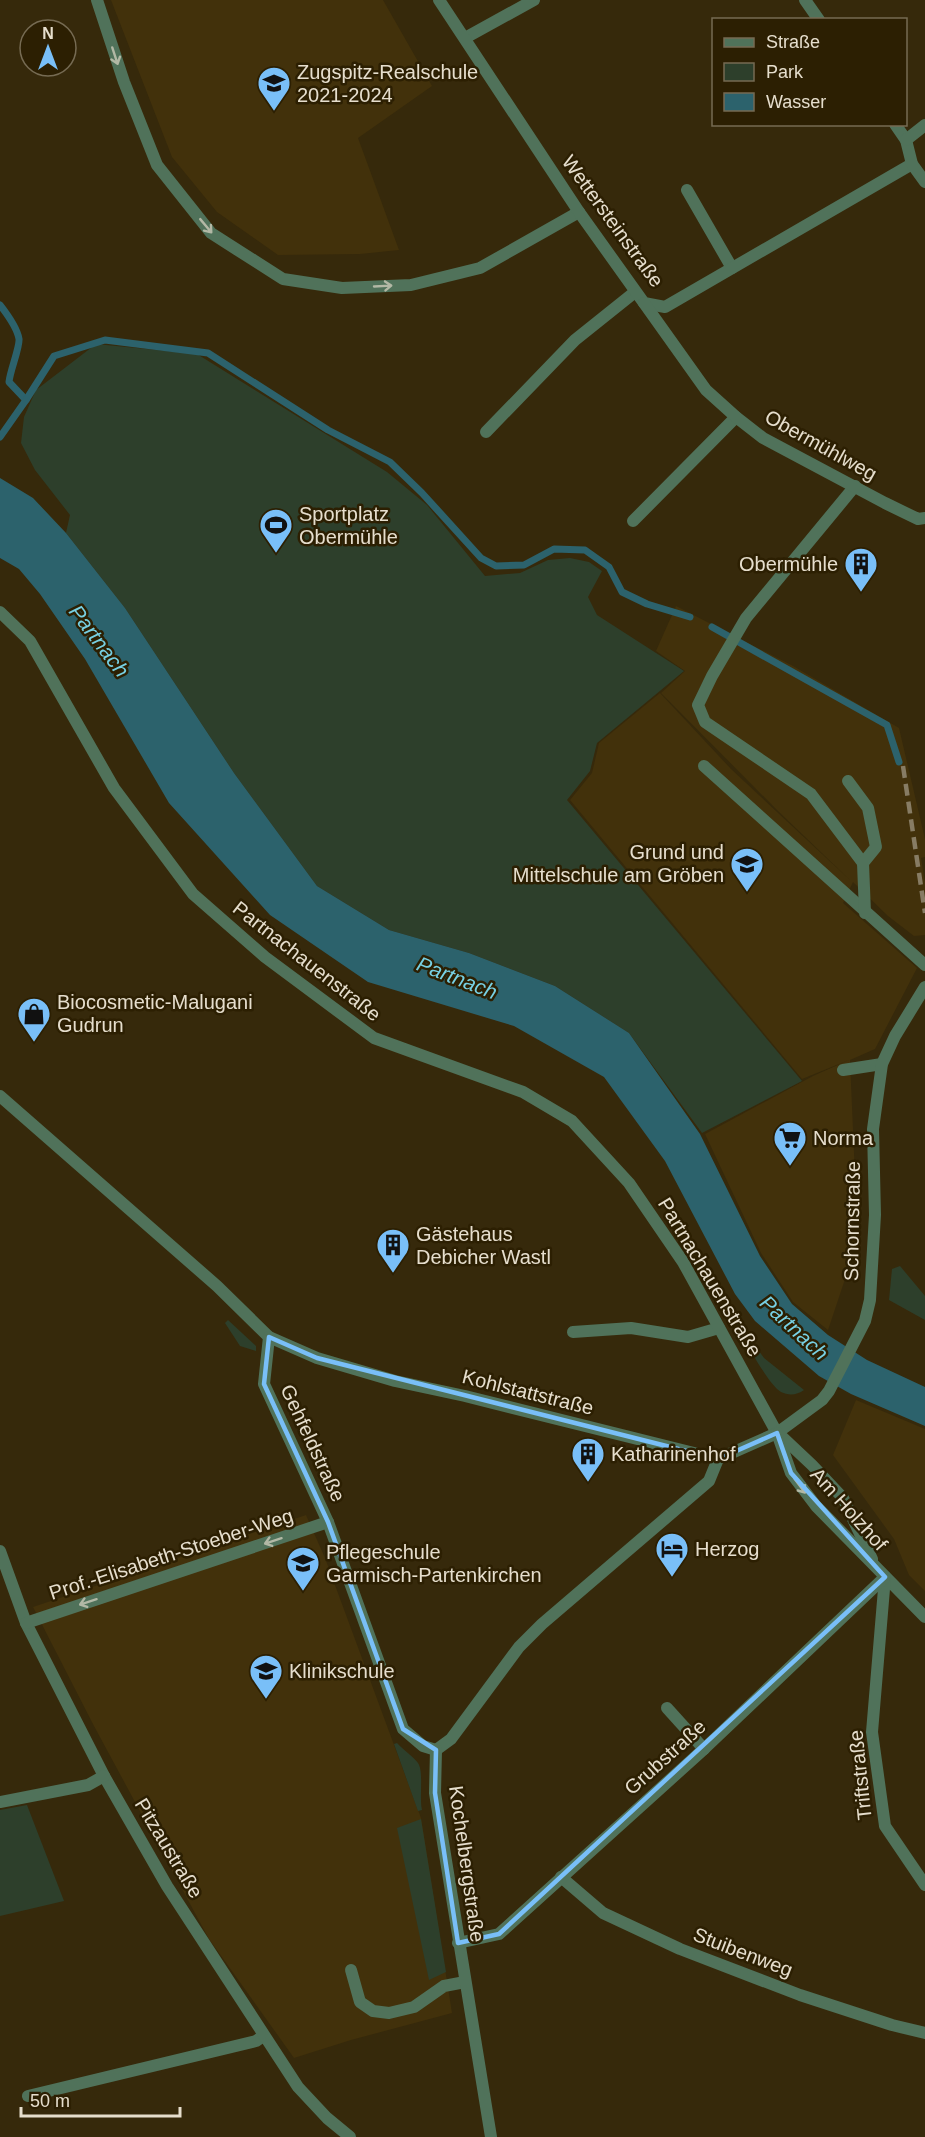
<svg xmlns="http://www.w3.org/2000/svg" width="925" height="2137" viewBox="0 0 925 2137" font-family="Arial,sans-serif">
  <rect width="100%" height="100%" fill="#36290b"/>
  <g fill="#42310b">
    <polygon points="111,0 383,0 432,86 358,138 399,250 360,254 278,255 217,212 172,157"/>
    <polygon points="676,606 793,666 899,728 925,839 925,857 921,858 925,882 925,935 914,936 888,916 853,882 843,903 917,968 875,1049 850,1060 857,1223 854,1252 828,1330 793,1302 761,1253 705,1134 813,1076 849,1060 802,1079 570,800 592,773 599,743 660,693 731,769 851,881 778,811 661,693 685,671 656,651"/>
    <polygon points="856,1400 925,1429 925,1591 909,1575 894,1539 833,1455"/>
    <polygon points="306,1515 325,1558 421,1818 452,2013 351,2040 294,2058 209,1939 94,1726 33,1607"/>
  </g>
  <g fill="#2d3f2b">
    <polygon points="96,344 197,354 387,472 427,505 485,576 520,573 548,560 570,558 589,562 602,571 588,597 597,615 684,671 597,743 590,771 567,800 802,1081 702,1133 629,1033 555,986 469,953 389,930 317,886 234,773 125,608 66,533 70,515 35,470 21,443 24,417 36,390"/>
    <polygon points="900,1266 925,1296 925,1320 889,1300 892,1269"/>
    <path d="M734,1317L764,1358L804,1390C797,1395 789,1396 781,1392C767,1384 742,1334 732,1318Z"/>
    <polygon points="228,1320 256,1346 256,1351 240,1346 225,1323"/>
    <path d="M397,1743C403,1750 413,1756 418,1763C424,1772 419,1797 422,1810L418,1811L394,1744Z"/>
    <polygon points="27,1805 64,1901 0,1916 0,1810"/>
    <polygon points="421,1819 446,1972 429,1980 397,1828"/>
  </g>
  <polygon fill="#2c626c" points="0,478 33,498 66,533 125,608 234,773 317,886 389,930 469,953 555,986 629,1033 700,1134 760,1256 792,1304 828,1335 867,1360 925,1387 925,1426 851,1394 819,1376 755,1321 735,1294 665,1161 604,1077 514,1026 368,982 270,915 169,803 85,659 40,594 19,569 0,558"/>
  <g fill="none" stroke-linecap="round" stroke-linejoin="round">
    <g stroke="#2c626c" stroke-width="7">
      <path d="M0,305C7,314 17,327 19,339C20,347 10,371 9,382L26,400"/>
      <polyline points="0,437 26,400 54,356 105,340 208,353 328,430 390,462 422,493 481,558 496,566 524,565 554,549 585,550 609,567 622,592 647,604 690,617"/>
      <polyline points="712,627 887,725 899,762"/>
    </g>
    <g stroke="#50725a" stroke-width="12">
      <polyline points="465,38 534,0"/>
      <polyline points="687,190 732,268"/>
      <polyline points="486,432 575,340 635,292"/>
      <polyline points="855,486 746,618 712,676 698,705 705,722 811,794 863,863"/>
      <polyline points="633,521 736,417"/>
      <polyline points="704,766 925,965"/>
      <polyline points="848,781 868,808 876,847 863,863 865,913"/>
      <polyline points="843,1070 882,1064"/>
      <polyline points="573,1332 631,1328 688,1337 719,1328"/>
      <polyline points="667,1708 704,1749"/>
      <polyline points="351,1970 360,2002 373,2011 389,2013 414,2007 444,1986 465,1982"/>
      <polyline points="28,2096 256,2041 263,2036"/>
    </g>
    <g stroke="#50725a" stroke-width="12">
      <polyline points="97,0 124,82 157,165 211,233 283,279 342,288 411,285 480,268 579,212"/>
      <polyline points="439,0 579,212 644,303 665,307 912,164"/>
      <polyline points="805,0 819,20"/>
      <polyline points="895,124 906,140 912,164 925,182"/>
      <polyline points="906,140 925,125"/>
      <polyline points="644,303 706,390 736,417 763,438 885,503 918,519 925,518"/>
      <polyline points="0,612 30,641 114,788 193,894 265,957 374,1038 523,1092 572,1121 629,1183 683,1262 777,1433 791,1473 816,1506 925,1617"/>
      <polyline points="0,1096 217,1286 269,1337 264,1384 328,1522 403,1729 423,1746 436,1750"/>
      <polyline points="269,1337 317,1358 395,1381 465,1396 718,1459 777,1433 822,1400 829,1391 865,1321 870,1300 875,1215 873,1129 882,1064 895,1036 925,987"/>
      <polyline points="778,1433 812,1465 843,1498 872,1559"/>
      <polyline points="0,1551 26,1623 104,1776 167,1886 298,2087 327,2118 350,2137"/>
      <polyline points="885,1577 872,1732 885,1826 925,1885"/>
      <polyline points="26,1623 328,1522"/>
      <polyline points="436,1750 451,1739 519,1647 542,1624 709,1481 718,1459"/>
      <polyline points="436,1750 435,1793 491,2137"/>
      <polyline points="0,1802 88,1785 104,1776"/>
      <polyline points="561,1877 603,1913 680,1949 800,1995 892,2025 925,2033"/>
      <polyline points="458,1943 499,1934 704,1749 885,1577"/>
    </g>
    <polyline stroke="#877c64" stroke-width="4.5" stroke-dasharray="12 6" stroke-linecap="butt" points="903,766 925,913"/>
  </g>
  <defs><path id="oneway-shaft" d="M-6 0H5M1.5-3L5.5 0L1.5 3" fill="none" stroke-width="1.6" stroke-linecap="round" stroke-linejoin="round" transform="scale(1.5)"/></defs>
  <g stroke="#b2b8a5">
    <use href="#oneway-shaft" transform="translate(115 56) rotate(72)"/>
    <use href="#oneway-shaft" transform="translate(206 226) rotate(50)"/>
    <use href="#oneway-shaft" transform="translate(383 286) rotate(-3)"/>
    <use href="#oneway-shaft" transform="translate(800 1486) rotate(53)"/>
    <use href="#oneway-shaft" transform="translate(273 1541) rotate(162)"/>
    <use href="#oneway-shaft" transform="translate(88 1602) rotate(162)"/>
  </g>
  <path fill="none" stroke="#79bff8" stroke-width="4.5" stroke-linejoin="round" d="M269,1337L317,1358L718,1459L777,1433L791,1473L885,1577L499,1934L458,1943L435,1793L436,1750L403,1729L328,1522L264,1384Z"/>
  <defs>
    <g id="school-pin" transform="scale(1.725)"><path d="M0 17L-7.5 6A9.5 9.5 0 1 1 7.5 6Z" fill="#79bff8" stroke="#2c1f02"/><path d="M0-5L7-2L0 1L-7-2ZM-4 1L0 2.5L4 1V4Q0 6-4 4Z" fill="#111"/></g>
    <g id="stadium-pin" transform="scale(1.725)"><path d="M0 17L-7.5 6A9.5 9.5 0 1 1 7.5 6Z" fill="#79bff8" stroke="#2c1f02"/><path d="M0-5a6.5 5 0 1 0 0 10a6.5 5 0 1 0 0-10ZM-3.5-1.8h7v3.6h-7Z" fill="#111"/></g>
    <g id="building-pin" transform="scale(1.725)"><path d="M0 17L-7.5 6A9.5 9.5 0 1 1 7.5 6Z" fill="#79bff8" stroke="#2c1f02"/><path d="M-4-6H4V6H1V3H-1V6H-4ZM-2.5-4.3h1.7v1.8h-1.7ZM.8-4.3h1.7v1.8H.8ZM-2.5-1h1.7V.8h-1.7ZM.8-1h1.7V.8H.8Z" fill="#111"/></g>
    <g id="shop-pin" transform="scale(1.725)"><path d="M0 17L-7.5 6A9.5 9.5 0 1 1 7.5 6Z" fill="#79bff8" stroke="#2c1f02"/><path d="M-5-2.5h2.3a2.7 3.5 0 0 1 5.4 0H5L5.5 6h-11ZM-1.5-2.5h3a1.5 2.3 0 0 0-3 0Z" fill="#111"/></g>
    <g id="supermarket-pin" transform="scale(1.725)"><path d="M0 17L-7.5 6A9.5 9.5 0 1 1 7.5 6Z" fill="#79bff8" stroke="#2c1f02"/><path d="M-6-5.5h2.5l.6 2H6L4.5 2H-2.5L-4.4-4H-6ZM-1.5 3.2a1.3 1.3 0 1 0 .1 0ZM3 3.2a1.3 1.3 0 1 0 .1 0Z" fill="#111"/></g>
    <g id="hotel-pin" transform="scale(1.725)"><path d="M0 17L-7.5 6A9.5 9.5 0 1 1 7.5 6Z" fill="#79bff8" stroke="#2c1f02"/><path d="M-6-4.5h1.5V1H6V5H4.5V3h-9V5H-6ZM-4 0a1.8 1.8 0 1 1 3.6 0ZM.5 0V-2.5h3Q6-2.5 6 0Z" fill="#111"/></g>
  </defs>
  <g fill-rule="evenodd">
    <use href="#school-pin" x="274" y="83"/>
    <use href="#stadium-pin" x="276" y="525"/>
    <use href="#building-pin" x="861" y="564"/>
    <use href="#school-pin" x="747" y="864"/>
    <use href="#shop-pin" x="34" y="1014"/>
    <use href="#supermarket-pin" x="790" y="1138"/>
    <use href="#building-pin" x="393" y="1245"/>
    <use href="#building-pin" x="588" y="1454"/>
    <use href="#hotel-pin" x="672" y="1549"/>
    <use href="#school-pin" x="303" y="1563"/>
    <use href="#school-pin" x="266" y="1671"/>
  </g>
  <g text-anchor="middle" stroke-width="5" stroke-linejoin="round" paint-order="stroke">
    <g font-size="20" fill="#e6decd" stroke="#2c1f02" text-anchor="start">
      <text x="297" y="79">Zugspitz-Realschule<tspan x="297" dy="23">2021-2024</tspan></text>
      <text x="299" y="521">Sportplatz<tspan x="299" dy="23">Obermühle</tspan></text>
      <text x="838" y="571" text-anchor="end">Obermühle</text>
      <text x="724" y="859" text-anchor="end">Grund und<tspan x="724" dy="23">Mittelschule am Gröben</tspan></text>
      <text x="57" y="1009">Biocosmetic-Malugani<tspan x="57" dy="23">Gudrun</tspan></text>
      <text x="813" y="1145">Norma</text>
      <text x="416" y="1241">Gästehaus<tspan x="416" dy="23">Debicher Wastl</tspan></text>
      <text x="611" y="1461">Katharinenhof</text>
      <text x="695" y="1556">Herzog</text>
      <text x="326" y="1559">Pflegeschule<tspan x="326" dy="23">Garmisch-Partenkirchen</tspan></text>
      <text x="289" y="1678">Klinikschule</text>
    </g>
    <g font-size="20" fill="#e6decd" stroke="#2c1f02">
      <text transform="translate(613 221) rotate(54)" y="7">Wettersteinstraße</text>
      <text transform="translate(821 445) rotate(29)" y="7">Obermühlweg</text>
      <text transform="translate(307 961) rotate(38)" y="7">Partnachauenstraße</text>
      <text transform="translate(852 1221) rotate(-89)" y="7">Schornstraße</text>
      <text transform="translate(710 1277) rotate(59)" y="7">Partnachauenstraße</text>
      <text transform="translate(528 1392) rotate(14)" y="7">Kohlstattstraße</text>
      <text transform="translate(313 1443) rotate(65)" y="7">Gehfeldstraße</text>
      <text transform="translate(849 1509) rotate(48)" y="7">Am Holzhof</text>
      <text transform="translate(171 1554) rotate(-18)" y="7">Prof.-Elisabeth-Stoeber-Weg</text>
      <text transform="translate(665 1757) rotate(-42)" y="7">Grubstraße</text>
      <text transform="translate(860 1775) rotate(-96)" y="7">Triftstraße</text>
      <text transform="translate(169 1848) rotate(59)" y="7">Pitzaustraße</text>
      <text transform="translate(467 1864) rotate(82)" y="7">Kochelbergstraße</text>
      <text transform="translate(743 1952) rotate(21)" y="7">Stuibenweg</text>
    </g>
    <g font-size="21" font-style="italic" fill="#77d0e3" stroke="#2c1f02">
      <text transform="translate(99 641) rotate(53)" y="7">Partnach</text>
      <text transform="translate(457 978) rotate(21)" y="7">Partnach</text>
      <text transform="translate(794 1328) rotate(43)" y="7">Partnach</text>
    </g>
  </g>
  <rect x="712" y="18" width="195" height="108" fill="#2c1f02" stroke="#766b53" stroke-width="1.5"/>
  <rect x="724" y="38" width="30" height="9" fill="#50725a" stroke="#766b53" stroke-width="1.5"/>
  <text x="766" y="48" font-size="18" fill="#e6decd">Straße</text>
  <rect x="724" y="63" width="30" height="18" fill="#2d3f2b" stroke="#766b53" stroke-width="1.5"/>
  <text x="766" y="78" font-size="18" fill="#e6decd">Park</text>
  <rect x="724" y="93" width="30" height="18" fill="#2c626c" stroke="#766b53" stroke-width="1.5"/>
  <text x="766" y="108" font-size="18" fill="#e6decd">Wasser</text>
  <g transform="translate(48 48)"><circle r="28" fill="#2c1f02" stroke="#766b53" stroke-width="1.5"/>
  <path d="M0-4.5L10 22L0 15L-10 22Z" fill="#79bff8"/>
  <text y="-9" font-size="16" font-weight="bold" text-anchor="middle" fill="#e6decd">N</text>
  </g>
  <path d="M21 2107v9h159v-9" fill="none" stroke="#e6decd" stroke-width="3"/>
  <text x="30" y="2107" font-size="18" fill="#e6decd" stroke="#2c1f02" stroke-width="4.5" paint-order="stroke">50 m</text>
</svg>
